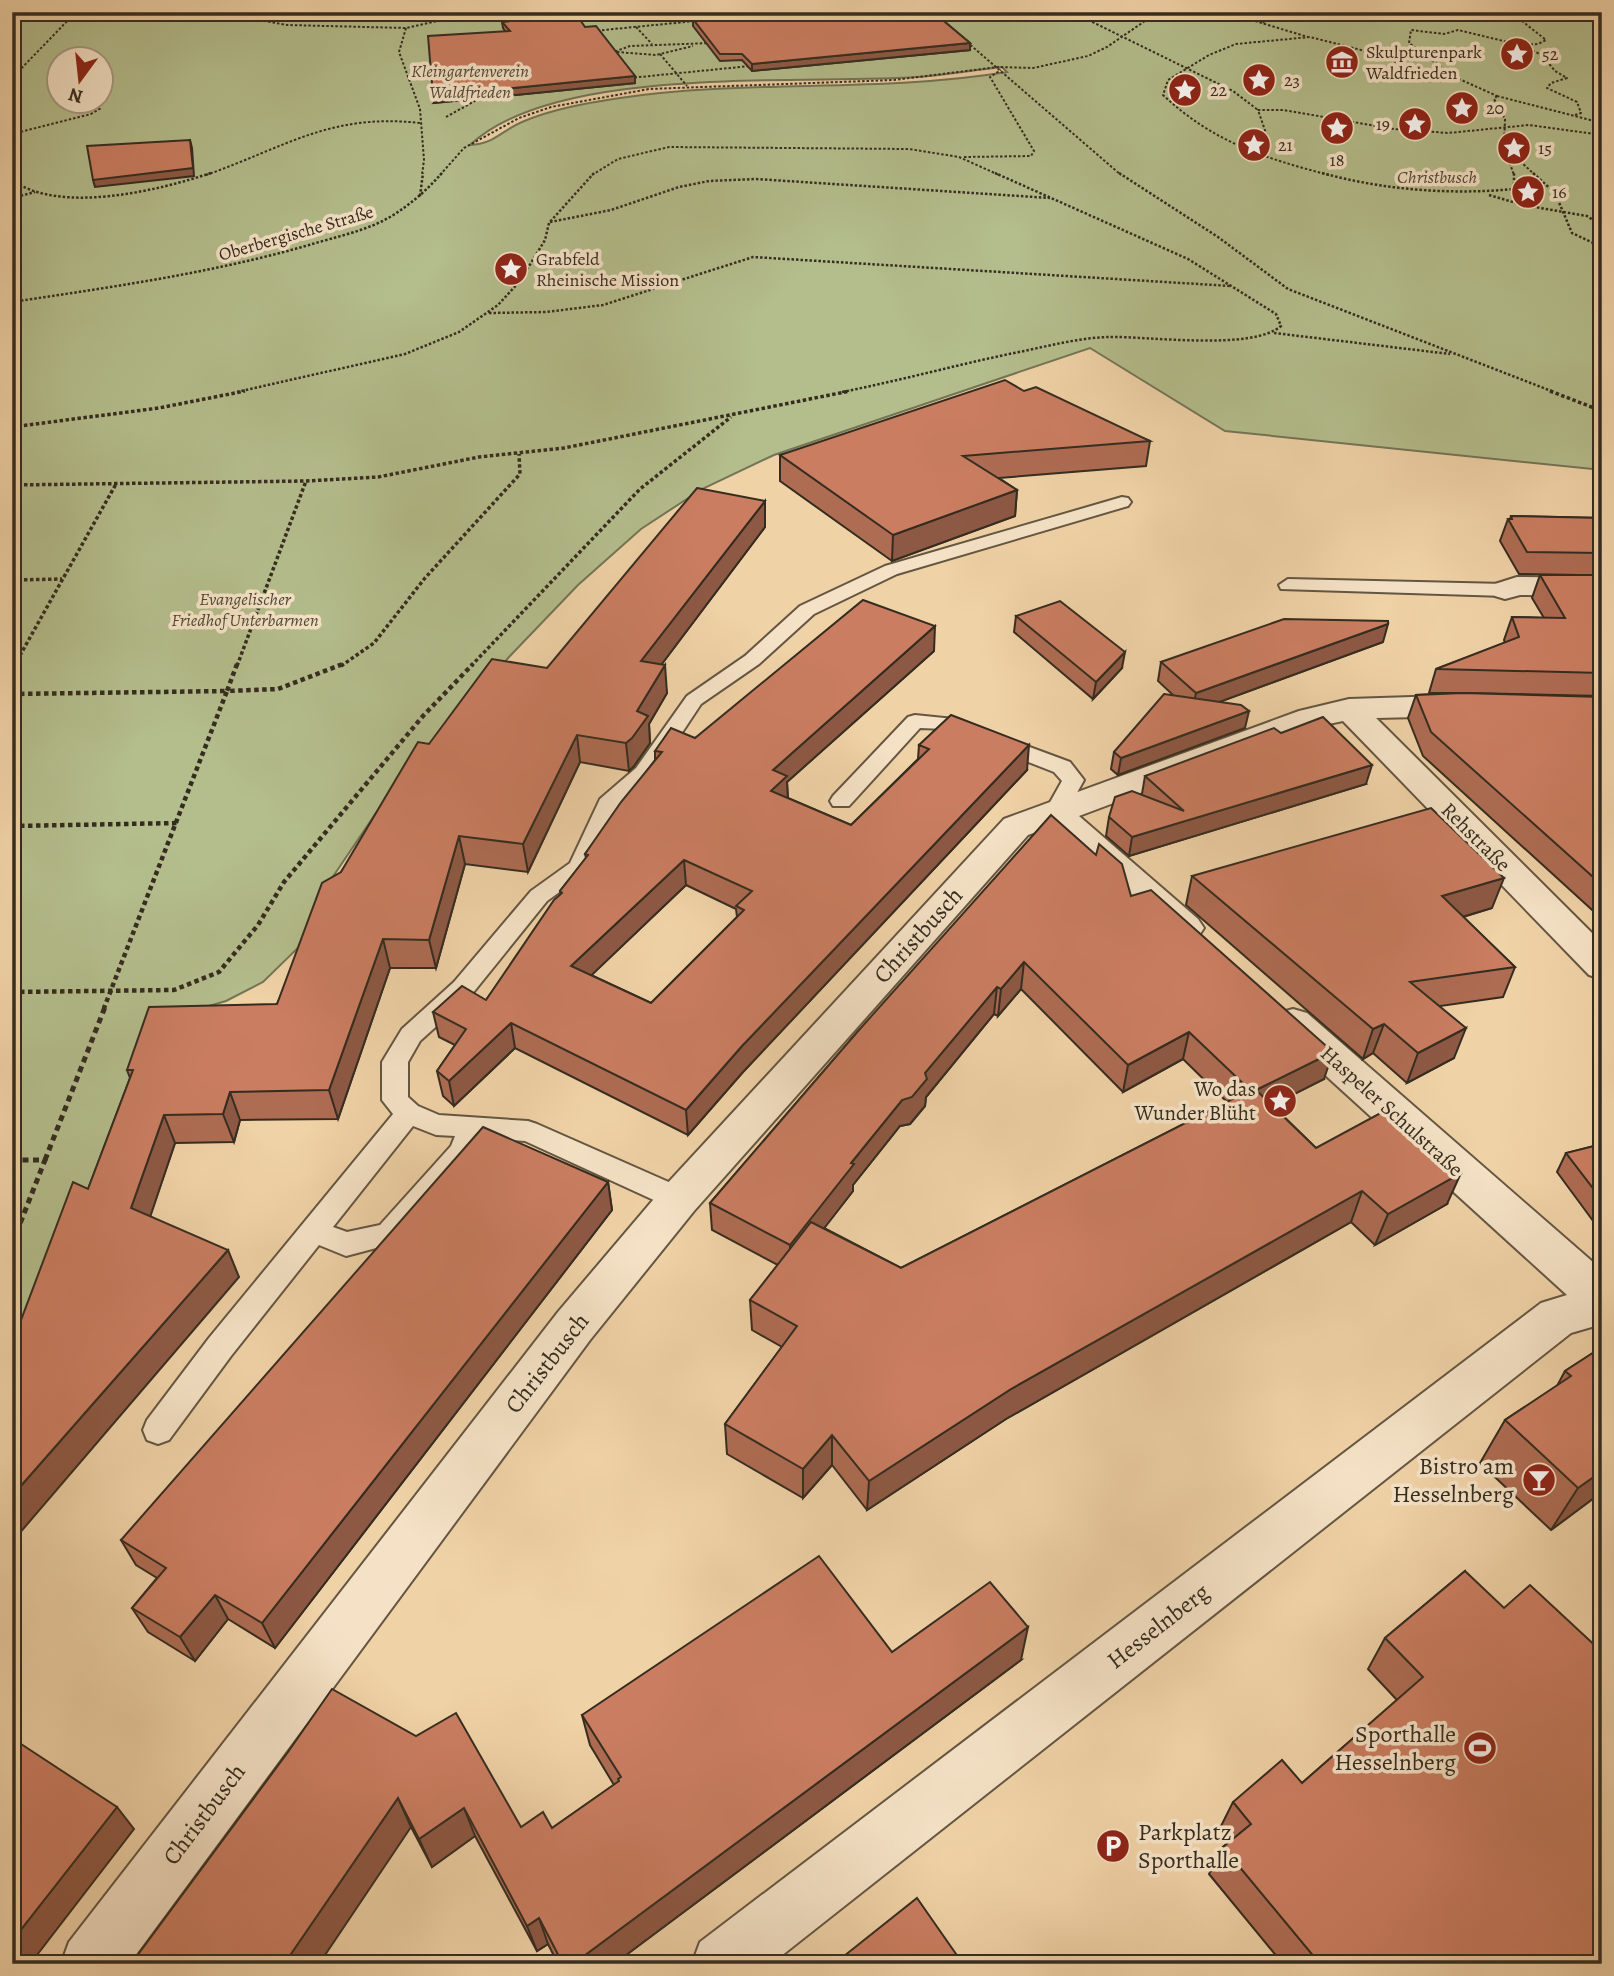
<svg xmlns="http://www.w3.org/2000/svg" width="1614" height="1976" viewBox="0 0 1614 1976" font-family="Alegreya,serif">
  <rect width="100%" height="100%" fill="#f0d2a7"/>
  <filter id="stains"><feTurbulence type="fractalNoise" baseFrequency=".00286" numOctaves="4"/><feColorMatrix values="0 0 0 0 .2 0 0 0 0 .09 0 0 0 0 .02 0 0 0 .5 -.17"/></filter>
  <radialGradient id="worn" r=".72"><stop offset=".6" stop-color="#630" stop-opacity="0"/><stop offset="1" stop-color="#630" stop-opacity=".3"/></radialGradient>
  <path fill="#b4bd8c" stroke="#747456" stroke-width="2" fill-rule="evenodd" d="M12,12H1602V470L1225,431L1090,348L774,455L702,489L641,529L578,585L509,657L380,807L330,881L304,942L263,982L226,1001L195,1010L12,1412ZM60,60H102V102H60ZM1002,67L1007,72C879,93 748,79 620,98C587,103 552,109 522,122C501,131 494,144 470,145C556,64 801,85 917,77C945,75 974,70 1002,67Z"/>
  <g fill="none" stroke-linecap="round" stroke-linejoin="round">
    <g stroke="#645642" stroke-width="4">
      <g id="lane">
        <path d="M1122,497L1128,498L1131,502L1128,506L897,574L814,614L759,664L701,704L652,778L617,807L587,872L547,901L472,994L420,1041L408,1062V1097L418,1106L439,1115L528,1121L537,1124L689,1191L693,1199L689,1207L679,1210L669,1207L525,1141L481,1138L472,1158L399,1242L346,1256L319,1245L231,1356L169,1440L158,1444L147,1440L143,1430L147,1420L209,1338L393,1114L382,1100V1062L402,1029L454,982L531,891L570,863L600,799L636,768L687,696L745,656L800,606L885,566ZM413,1126L436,1135L455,1136L451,1146L380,1225L347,1232L333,1227Z"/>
        <polygon points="1288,579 1505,584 1514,590 1505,596 1281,589 1279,585"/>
        <polygon points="915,715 954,719 1070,762 1084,780 1063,818 1047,818 1044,813 1062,781 1054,772 944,729 920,728 849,806 833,806 830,801 833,796 908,717"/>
      </g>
    </g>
    <g stroke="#645642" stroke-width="4">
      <g id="street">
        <polygon points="1517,577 1602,578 1602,596 1520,595 1505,599 1495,596 1490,590 1495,584"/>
        <polygon points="1443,696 1474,699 1479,706 1474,713 1463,716 1376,718 1602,943 1602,979 1589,975 1343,721 1319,726 1079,816 1198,919 1204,928 1198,937 1185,941 1172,937 1050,827 1028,835 694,1211 590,1340 129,1964 61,1964 69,1942 558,1312 664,1187 1004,819 1299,711 1349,699"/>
        <polygon points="1293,1009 1307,1013 1602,1270 1602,1324 1571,1333 771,1964 692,1964 700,1942 1541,1303 1567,1295 1279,1033 1273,1023 1279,1013"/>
      </g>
    </g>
    <g stroke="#352c20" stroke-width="2" stroke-dasharray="2.5 2" stroke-linecap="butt">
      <polyline points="215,12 287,25 406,28 477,12"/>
      <polyline points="1010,12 1082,19"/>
      <polyline points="1072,12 1233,91 1258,110"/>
      <polyline points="1225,12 1308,37"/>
      <polyline points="1261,12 1264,24"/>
      <polyline points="1455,12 1486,19 1522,21 1546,40 1538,44 1520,45 1458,30 1444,34 1411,30 1409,43 1455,77"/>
      <polyline points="1576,12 1602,18"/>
      <polyline points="1078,16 1098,12"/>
      <polyline points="636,27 652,44"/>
      <polyline points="406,28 399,52 420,109 424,160 422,175"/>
      <polyline points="593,31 696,21"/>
      <polyline points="967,42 1121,175"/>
      <polyline points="1520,45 1542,55 1555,71 1567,78 1551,83 1547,88 1577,102 1581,113 1575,115"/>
      <polyline points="617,52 656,55 693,46"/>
      <polyline points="611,53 630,46 712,43"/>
      <polyline points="660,54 687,86"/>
      <polyline points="12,78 76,12"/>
      <polyline points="630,78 750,66"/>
      <polyline points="1497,96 1602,123"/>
      <polyline points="1497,96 1494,99 1505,119 1504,147 1514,175"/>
      <polyline points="446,117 482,97"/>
      <polyline points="12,134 91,114 101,108"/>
      <polyline points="1507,149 1535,175"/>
      <polyline points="964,157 1031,156 1034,151 990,77 1001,70"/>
      <polyline points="1262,157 1268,139 1258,110 1283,110 1394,129 1448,133 1529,125 1602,135"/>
      <path d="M206,175C286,147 330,113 420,123"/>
      <polyline points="440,175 464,148 519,118 551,107 649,89 894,80 998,67 1033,68 1088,56 1107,47 1158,12"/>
      <polyline points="592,175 618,159 669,147 909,149 959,157 999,175"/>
      <path d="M1329,175C1264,158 1213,142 1163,95L1168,80L1209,55L1236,44L1310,37L1373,53L1416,70L1457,78L1497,96"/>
    </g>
    <g stroke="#352c20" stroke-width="2.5" stroke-dasharray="2.5 2" stroke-linecap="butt">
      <polyline points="1119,173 1218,237 1288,289 1554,392"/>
      <path d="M1322,173C1384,190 1450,195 1514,189V173"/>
      <polyline points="1533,173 1555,193 1572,233 1602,247"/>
      <path d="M12,180C60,215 160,190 211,173"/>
      <polyline points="1489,195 1523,205 1587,216 1602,226"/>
      <polyline points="420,196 423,173"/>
      <polyline points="12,198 35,192"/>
      <polyline points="550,222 611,210 679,187 709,181 756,179 1050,198"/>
      <path d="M12,302C112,287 212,273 309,245C335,237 366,231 390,217C410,205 426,191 442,173"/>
      <polyline points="489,313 546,312 603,305 753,257 1231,286"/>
      <polyline points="1274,333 1450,354"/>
      <polyline points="237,392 405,354 459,332 498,305 520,281 545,240 549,223 594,173"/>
      <path d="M842,392C903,380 963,363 1024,351C1052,345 1080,338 1108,337C1149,336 1252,351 1281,326L1276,314L1188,259L995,173"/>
    </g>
    <g stroke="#352c20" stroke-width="3.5" stroke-dasharray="3.5 2.5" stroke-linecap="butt">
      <polyline points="1550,391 1602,411"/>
      <polyline points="12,427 159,408 245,391"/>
      <polyline points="12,485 306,481 378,477 479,457 564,448 850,391"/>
      <polyline points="12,580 62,579"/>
      <polyline points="14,666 116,484"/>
      <polyline points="237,666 306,481"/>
      <polyline points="341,666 374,643 425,578 520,474 519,454"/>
      <polyline points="471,666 640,489 731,417"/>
    </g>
    <g stroke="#352c20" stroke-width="4.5" stroke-dasharray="4.5 3.5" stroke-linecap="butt">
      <polyline points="237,664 227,691 278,689 343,664"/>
      <polyline points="12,670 15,664"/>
      <polyline points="12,694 227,691 104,1008"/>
      <polyline points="12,826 179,823"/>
      <polyline points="12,992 174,990 219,972 258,925 284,882 423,716 473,664"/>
    </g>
    <g stroke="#352c20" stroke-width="5" stroke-dasharray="6 4.5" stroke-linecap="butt">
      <polyline points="12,1160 45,1160 12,1244"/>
      <polyline points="45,1160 105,1007"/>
    </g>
    <use href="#lane" fill="#f5e2c6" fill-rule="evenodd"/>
    <use href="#street" fill="#f5e2c6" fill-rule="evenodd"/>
  </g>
  <g fill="#ae6c53" stroke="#352c20" stroke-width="2" fill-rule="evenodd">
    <polygon points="746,12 933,12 970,43 970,50 752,71 742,60 720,61 693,26 693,19 749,15"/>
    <polygon points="502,22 585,27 635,76 635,83 434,103 505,31 503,28"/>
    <polygon points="1024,391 1150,441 1146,466 999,478 1017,490 1015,516 892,561 780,481 780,455"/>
    <polygon points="765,501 765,527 661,665 667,693 649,724 650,743 634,766 629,771 580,762 528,872 465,864 436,968 390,968 338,1119 240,1120 234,1142 175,1143 150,1216 239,1277 88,1189 130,1078 127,1070 277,1004 341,872 429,744 547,668"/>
    <polygon points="1511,516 1602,518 1602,696 1466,693 1602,697 1602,919 1423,756 1408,718 1416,695 1462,693 1429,693 1436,669 1505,643 1504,640 1512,617 1544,618 1532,598 1540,575 1580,575 1519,574 1500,541 1508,519 1510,519"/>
    <polygon points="1016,616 1122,668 1093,699 1014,632"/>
    <polygon points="1383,642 1219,702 1245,728 1118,775 1111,769 1114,752 1173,695 1158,681 1161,662"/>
    <path d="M934,651L787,782L788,798L851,825L918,759L919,745L1027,770L743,1072L688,1135L515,1048L454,1106L443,1096L437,1071L455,1045L439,1037L433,1012L486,1000L561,894L560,891L586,858L585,854L655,760V751L695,738ZM686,885L736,909L737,917L651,1003L591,975Z"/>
    <polygon points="1281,733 1366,784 1129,856 1106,836 1109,817 1142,794 1145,776"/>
    <polygon points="1192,876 1492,908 1463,917 1515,967 1503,997 1440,1006 1454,1058 1407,1083 1373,1053 1363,1059 1186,905"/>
    <path d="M1131,896L1324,1079L1272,1105L1316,1148L1447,1204L1375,1245L1351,1222L1006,1419L867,1510L832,1465L803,1498L727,1454L725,1424L782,1347L752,1330L750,1300L778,1265L712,1230L710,1203L859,1030ZM1021,989L1123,1092L1183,1059L1227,1102L901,1268L824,1228L853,1191V1185L900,1126L910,1124L925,1106L926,1097L994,1014L998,1016Z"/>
    <polygon points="1602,1144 1602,1233 1557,1172 1566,1153"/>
    <polygon points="608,1182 612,1210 275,1648 228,1619 195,1661 148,1632 132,1608 157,1578 136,1565 121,1540"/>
    <polygon points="1602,1347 1602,1492 1551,1530 1480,1463 1505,1420 1557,1386 1565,1371"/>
    <polygon points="1465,1571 1602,1964 1283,1964 1209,1874 1223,1847 1229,1842 1219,1830 1233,1802 1302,1783 1397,1700 1368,1669 1385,1638"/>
    <polygon points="1021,1660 614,1964 558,1964 548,1944 537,1951 475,1836 432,1867 411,1827 288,1752 521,1827 552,1828 614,1785 590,1745 582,1715"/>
  </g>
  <g fill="#8d5844" stroke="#352c20" stroke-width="2">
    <polygon points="970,43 970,50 752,71 752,64"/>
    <polygon points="635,76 635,83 434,103 433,96"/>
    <polygon points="190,140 192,148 194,176 95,187 93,180"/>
    <polygon points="1017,490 1015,516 892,561 893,535"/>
    <polygon points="765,501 765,527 643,689 641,661"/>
    <polygon points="1388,624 1383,642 1192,712 1196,693"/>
    <polygon points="935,626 934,651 787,782 788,801 771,791 773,770"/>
    <polygon points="1125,652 1122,668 1093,699 1096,682"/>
    <polygon points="665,665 667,693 649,724 650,743 634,766 629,771 626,743 637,711"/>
    <polygon points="1249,711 1245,728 1118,775 1121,758"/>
    <polygon points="577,735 580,762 528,872 523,844"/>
    <polygon points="1029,745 1027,770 743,1072 688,1135 686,1110 742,1046"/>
    <polygon points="1372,765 1366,784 1129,856 1132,837"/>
    <polygon points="459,836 465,864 436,968 429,940"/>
    <polygon points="684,860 686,885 575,991 571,966"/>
    <polygon points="1504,878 1492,908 1432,926 1442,896"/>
    <polygon points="383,939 390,968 338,1119 329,1090"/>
    <polygon points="1024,962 1021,989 998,1016 1001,989"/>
    <polygon points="997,987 994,1014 926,1097 925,1106 910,1124 900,1126 853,1185 853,1191 791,1271 790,1245 851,1163 902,1100"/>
    <polygon points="511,1023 515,1048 454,1106 449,1081"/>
    <polygon points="1384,1024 1373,1053 1363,1059 1373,1029"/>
    <polygon points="1466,1028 1454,1058 1407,1083 1418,1053"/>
    <polygon points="1189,1032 1183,1059 1123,1092 1128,1065"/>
    <polygon points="1333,1052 1324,1079 1245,1119 1252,1092"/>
    <polygon points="230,1092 240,1120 234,1142 223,1114"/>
    <polygon points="164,1115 175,1143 144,1235 131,1208"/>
    <polygon points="1461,1173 1447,1204 1375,1245 1388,1214"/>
    <polygon points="608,1182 612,1210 275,1648 262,1623"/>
    <polygon points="1362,1191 1351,1222 1006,1419 867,1510 869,1481 1011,1389"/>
    <polygon points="228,1250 239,1277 12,1542 12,1496"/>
    <polygon points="832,1435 832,1465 803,1498 803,1469"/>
    <polygon points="1602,1471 1602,1492 1551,1530 1578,1488"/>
    <polygon points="215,1595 228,1619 195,1661 180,1637"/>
    <polygon points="1028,1627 1021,1660 614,1964 573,1964"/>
    <polygon points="398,1798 411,1827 319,1964 284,1964"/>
    <polygon points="117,1807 134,1829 30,1964 12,1964 12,1941"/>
    <polygon points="464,1808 475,1836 432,1867 419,1839"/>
    <polygon points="539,1918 548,1944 537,1951 527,1926"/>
  </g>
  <g fill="#ca7d61" stroke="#352c20" stroke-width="2" fill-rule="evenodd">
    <polygon points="753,12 933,12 970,43 752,64 742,54 720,54 693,19 755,14"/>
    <polygon points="576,14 585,27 596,26 635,76 433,96 428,36 510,31 502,22"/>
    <polygon points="190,140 193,168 93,180 87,146"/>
    <polygon points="1005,380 1024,391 1036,387 1150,441 963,456 1017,490 893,535 780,455"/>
    <polygon points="697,488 765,501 641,661 665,665 637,711 648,716 632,738 626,743 577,735 523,844 459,836 429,940 383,939 329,1090 230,1092 223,1114 164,1115 131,1208 228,1250 12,1496 12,1344 73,1182 88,1189 133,1070 127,1070 149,1007 277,1004 322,883 341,872 418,742 429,744 492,659 547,668"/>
    <polygon points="1511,516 1602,518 1602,553 1527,552 1508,519 1512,519"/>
    <polygon points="1540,575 1602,575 1602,673 1436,669 1519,637 1512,617 1565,618"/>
    <path d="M863,600L935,626L773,770L787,776L771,791L851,825L929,749L919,745L951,715L1029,745L742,1046L686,1110L511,1023L449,1081L437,1071L466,1029L433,1012L462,986L486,1000L554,900L562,893L560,891L588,855L585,854L621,802L662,752L655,751L671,728L695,738ZM684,860L752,891L736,906L744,910L651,1003L571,966Z"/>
    <polygon points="1060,601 1125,652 1096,682 1016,616"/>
    <polygon points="1284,619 1388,621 1388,624 1196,693 1161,662"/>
    <polygon points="1463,693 1602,697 1602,885 1431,732 1416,695"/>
    <polygon points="1164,694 1241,705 1249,711 1121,758 1114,752"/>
    <polygon points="1323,717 1372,765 1132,837 1109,817 1115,797 1132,791 1184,811 1145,776 1274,728 1281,733"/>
    <polygon points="1431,808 1504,878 1442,896 1515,967 1410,982 1466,1028 1418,1053 1384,1024 1373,1029 1192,876"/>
    <polygon points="1051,815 1096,855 1099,844 1122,864 1131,896 1151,890 1333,1052 1256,1090 1254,1088 1250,1090 1189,1032 1128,1065 1024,962 1001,989 997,987 925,1073 927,1079 912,1097 902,1100 851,1163 854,1164 790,1245 710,1203 859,1030"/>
    <polygon points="1254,1088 1316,1148 1388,1109 1461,1173 1388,1214 1362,1191 1011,1389 869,1481 832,1435 803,1469 725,1424 797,1326 750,1300 811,1222 901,1268"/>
    <polygon points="483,1127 608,1182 262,1623 215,1595 180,1637 132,1608 166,1568 121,1540"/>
    <polygon points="1602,1144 1602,1200 1566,1153"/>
    <polygon points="1602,1347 1602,1471 1578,1488 1505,1420 1571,1376 1565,1371"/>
    <polygon points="819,1556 892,1652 990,1582 1028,1627 573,1964 563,1964 539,1918 527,1926 464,1808 419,1839 398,1798 284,1964 131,1964 288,1752 332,1689 416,1736 456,1713 521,1827 543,1812 552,1828 619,1781 618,1779 621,1777 582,1715"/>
    <polygon points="1465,1571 1504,1608 1530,1585 1602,1652 1602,1964 1320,1964 1223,1847 1251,1824 1233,1802 1282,1760 1302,1783 1423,1677 1385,1638"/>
    <polygon points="18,1742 117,1807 12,1941 12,1749"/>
    <polygon points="917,1898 963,1964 834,1964"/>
  </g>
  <defs>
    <g id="sight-disc" transform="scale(1.75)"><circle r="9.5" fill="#8f2418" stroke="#f5e2c6"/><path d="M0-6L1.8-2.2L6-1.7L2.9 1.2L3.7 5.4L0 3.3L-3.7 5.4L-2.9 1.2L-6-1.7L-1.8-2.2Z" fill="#fff"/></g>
    <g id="museum-disc" transform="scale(1.75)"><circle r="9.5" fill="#8f2418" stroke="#f5e2c6"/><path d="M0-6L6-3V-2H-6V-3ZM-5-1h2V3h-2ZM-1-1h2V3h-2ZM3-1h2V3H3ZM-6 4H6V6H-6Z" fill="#fff"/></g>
    <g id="bar-disc" transform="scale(1.75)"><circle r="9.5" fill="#8f2418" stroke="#f5e2c6"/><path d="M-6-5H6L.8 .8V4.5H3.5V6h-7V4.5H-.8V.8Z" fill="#fff"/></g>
    <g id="stadium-disc" transform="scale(1.75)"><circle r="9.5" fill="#8f2418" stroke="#f5e2c6"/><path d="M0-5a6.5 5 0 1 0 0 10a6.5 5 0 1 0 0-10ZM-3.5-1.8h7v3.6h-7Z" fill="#fff"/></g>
    <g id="parking-disc" transform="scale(1.75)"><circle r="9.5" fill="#8f2418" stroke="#f5e2c6"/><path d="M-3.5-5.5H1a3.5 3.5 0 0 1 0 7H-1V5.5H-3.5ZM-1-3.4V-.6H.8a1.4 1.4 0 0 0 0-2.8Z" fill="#fff"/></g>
  </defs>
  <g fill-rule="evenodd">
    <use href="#sight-disc" x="1517" y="54"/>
    <use href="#museum-disc" x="1342" y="62"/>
    <use href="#sight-disc" x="1259" y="80"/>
    <use href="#sight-disc" x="1185" y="90"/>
    <use href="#sight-disc" x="1462" y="108"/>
    <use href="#sight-disc" x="1415" y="124"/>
    <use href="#sight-disc" x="1337" y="128"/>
    <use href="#sight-disc" x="1254" y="145"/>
    <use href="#sight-disc" x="1514" y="148"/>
    <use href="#sight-disc" x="1528" y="192"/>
    <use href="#sight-disc" x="511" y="269"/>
    <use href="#sight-disc" x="1280" y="1101"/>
    <use href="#bar-disc" x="1539" y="1480"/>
    <use href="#stadium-disc" x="1480" y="1748"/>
    <use href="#parking-disc" x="1113" y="1846"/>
  </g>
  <g text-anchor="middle" stroke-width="7" stroke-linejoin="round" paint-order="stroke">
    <g font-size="18" fill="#352c20" stroke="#f5e2c6" text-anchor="start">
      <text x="1366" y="58">Skulpturenpark<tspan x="1366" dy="21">Waldfrieden</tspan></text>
      <text x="1542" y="60">52</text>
      <text x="1284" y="86">23</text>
      <text x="1210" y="96">22</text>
      <text x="1486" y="114">20</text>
      <text x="1390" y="130" text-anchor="end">19</text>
      <text x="1278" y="151">21</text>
      <text x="1538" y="154">15</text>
      <text x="1337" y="166" text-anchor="middle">18</text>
      <text x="1552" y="198">16</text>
      <text x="536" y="265">Grabfeld<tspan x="536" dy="21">Rheinische Mission</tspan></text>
    </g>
    <g font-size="18" font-style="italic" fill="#4e4936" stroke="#f5e2c6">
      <text x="470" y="77">Kleingartenverein<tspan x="470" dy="21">Waldfrieden</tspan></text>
      <text x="1437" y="183">Christbusch</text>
      <text x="245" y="605">Evangelischer<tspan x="245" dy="21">Friedhof Unterbarmen</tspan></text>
    </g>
    <g font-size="18" fill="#352c20" stroke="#f5e2c6">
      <text transform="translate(296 233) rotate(-16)" y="6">Oberbergische Straße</text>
    </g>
    <g font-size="21" fill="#352c20" stroke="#f5e2c6">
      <text transform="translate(1476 837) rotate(45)" y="7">Rehstraße</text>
      <text transform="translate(1392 1111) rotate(42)" y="7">Haspeler Schulstraße</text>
    </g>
    <g font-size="21" fill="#352c20" stroke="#f5e2c6" text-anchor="end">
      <text x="1256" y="1096">Wo das<tspan x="1256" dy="24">Wunder Blüht</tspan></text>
    </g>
    <g font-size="24" fill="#352c20" stroke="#f5e2c6">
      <text transform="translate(918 935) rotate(-48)" y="8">Christbusch</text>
      <text transform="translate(547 1363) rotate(-52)" y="8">Christbusch</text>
      <text transform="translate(1158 1626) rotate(-38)" y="8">Hesselnberg</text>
      <text transform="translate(204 1814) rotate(-53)" y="8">Christbusch</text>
    </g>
    <g font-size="24" fill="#352c20" stroke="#f5e2c6" text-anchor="end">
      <text x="1514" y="1474">Bistro am<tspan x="1514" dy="28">Hesselnberg</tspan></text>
      <text x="1456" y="1742">Sporthalle<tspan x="1456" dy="28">Hesselnberg</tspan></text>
      <text x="1138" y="1840" text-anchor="start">Parkplatz<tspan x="1138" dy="28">Sporthalle</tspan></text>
    </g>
  </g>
  <rect width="1614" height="1976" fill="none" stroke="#f0d2a7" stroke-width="42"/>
  <rect x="14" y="14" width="1586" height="1948" fill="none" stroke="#352c20" stroke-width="3.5"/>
  <rect x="21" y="21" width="1572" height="1934" fill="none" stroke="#352c20" stroke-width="2"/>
  <g transform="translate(80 80) rotate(195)"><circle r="33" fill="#f5e2c6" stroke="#a89984" stroke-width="2"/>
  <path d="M0-5L12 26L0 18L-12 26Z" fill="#8f2418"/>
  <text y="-10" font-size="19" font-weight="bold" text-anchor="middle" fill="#352c20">N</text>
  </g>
  <rect width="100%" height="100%" filter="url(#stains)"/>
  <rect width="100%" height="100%" fill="url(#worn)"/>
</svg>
